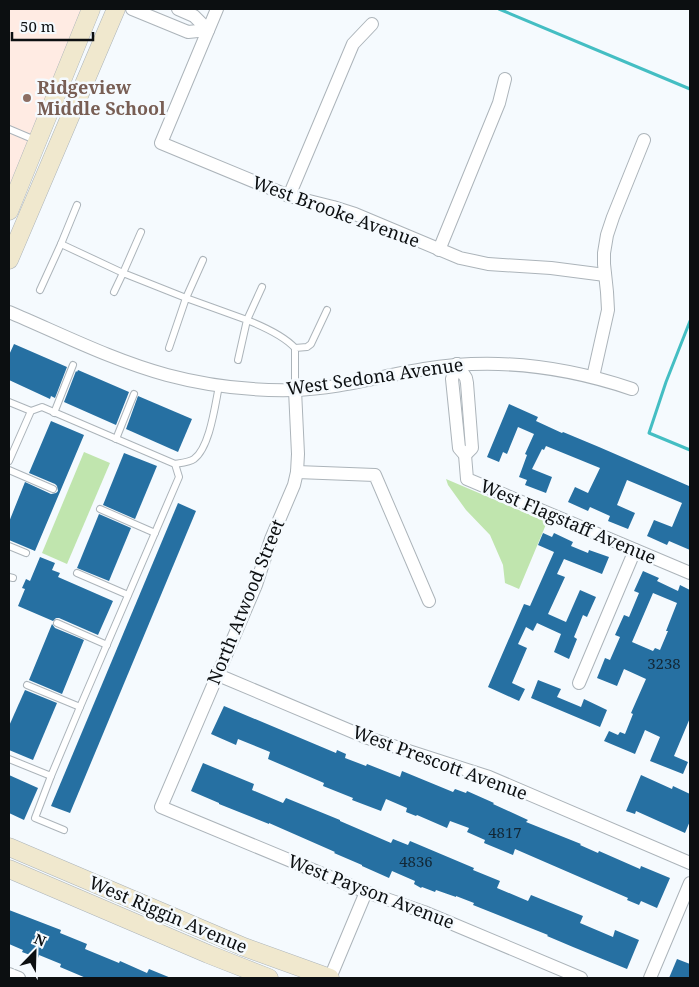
<svg xmlns="http://www.w3.org/2000/svg" width="699" height="987" viewBox="0 0 699 987" font-family="'Noto Serif',serif">
  <rect width="100%" height="100%" fill="#f5fafe"/>
  <polygon fill="#ffebe3" points="9,9 82,9 9,187"/>
  <g fill="#c0e5ae">
    <polygon points="84,452 110,463 67,564 42,553"/>
    <polygon points="446,479 547,522 519,589 505,583 503,565 490,535 466,510 448,485"/>
  </g>
  <g fill="none" stroke-linecap="round" stroke-linejoin="round">
    <g stroke="#44bec3" stroke-width="3">
      <polyline points="499,9 690,89"/>
      <polyline points="690,321 666,382 649,433 690,450"/>
    </g>
  </g>
  <g fill="#2670a2" fill-rule="evenodd">
    <polygon points="14,344 67,367 55,398 51,396 50,399 9,380 9,355"/>
    <polygon points="78,370 129,392 116,425 64,402 76,371 77,372"/>
    <polygon points="138,396 192,419 178,452 126,429"/>
    <polygon points="509,404 538,417 536,421 562,433 563,432 599,447 689,486 690,484 690,550 669,541 667,545 647,536 654,520 672,527 682,503 627,480 617,505 635,513 628,529 608,521 610,516 590,507 588,511 568,502 575,487 588,493 600,468 546,446 544,450 542,449 532,469 552,477 546,493 525,485 527,480 519,477 527,455 525,454 534,434 518,427 507,454 503,452 499,462 487,457"/>
    <polygon points="51,421 84,435 35,551 9,540 9,522 25,482 51,494 56,493 58,491 57,486 55,484 29,473"/>
    <polygon points="124,453 157,466 135,519 103,505"/>
    <polygon points="178,503 196,511 70,813 51,806"/>
    <polygon points="99,514 131,528 109,581 77,568"/>
    <polygon points="543,533 552,537 554,533 573,542 571,546 588,553 589,550 609,557 602,574 564,559 557,574 565,577 548,614 566,622 580,590 596,597 587,617 583,615 574,637 577,639 569,659 554,652 561,634 537,623 533,631 526,627 518,644 527,648 512,683 525,689 519,701 488,687 524,604 530,606 554,552 538,545"/>
    <polygon points="40,557 55,563 52,570 60,573 58,577 113,601 98,635 59,618 56,618 53,621 18,606 25,589 22,588 26,579 30,581"/>
    <path d="M643,571L659,578L657,581L678,591L680,585L690,590V718L674,756L688,762L683,774L650,761L660,737L645,730L635,754L604,741L609,731L618,735L620,732L625,734L633,714L631,713L646,679L624,669L617,686L597,678L605,658L610,660L620,637L615,635L624,615L629,617L639,593L634,591ZM653,593L677,603L666,631H668L660,650L655,648L653,651L632,642Z"/>
    <polygon points="52,624 55,628 84,640 62,694 29,680"/>
    <polygon points="538,680 561,689 557,697 581,707 584,699 607,710 600,727 531,698"/>
    <polygon points="25,690 57,703 33,760 9,750 9,726"/>
    <polygon points="224,706 336,753 337,750 346,754 345,758 366,766 367,764 400,777 402,771 453,792 455,789 466,793 467,791 494,803 493,804 528,820 526,822 581,844 580,845 598,853 599,851 640,869 641,866 670,878 657,908 641,901 639,905 627,900 628,898 515,849 513,855 484,843 485,840 467,832 469,828 450,821 447,828 417,815 416,816 406,812 407,808 386,799 381,811 352,800 353,798 323,786 324,783 268,759 270,752 238,739 236,745 211,734"/>
    <polygon points="203,763 254,784 252,790 283,803 286,798 340,820 340,821 391,843 393,839 408,845 410,841 474,868 473,870 500,881 497,888 528,901 531,895 583,916 580,923 613,937 615,930 639,940 627,969 573,947 547,936 548,935 473,905 474,903 456,896 456,897 436,890 435,892 422,887 421,888 414,884 415,881 392,871 389,878 362,866 362,865 334,853 335,852 269,823 269,824 219,804 219,803 191,791"/>
    <polygon points="9,775 38,788 24,820 9,813"/>
    <polygon points="641,775 672,789 673,786 690,794 690,821 685,833 636,811 635,814 626,811"/>
    <polygon points="9,910 61,930 60,933 87,944 85,949 119,963 120,961 147,973 149,969 171,978 86,978 60,967 61,964 39,955 38,958 22,952 23,950 9,944"/>
    <polygon points="677,959 690,964 690,978 669,978"/>
  </g>
  <g fill="none" stroke-linecap="round" stroke-linejoin="round">
    <g stroke="#acb4ba" stroke-width="8">
      <g id="lane">
        <polyline points="9,129 35,140"/>
        <polyline points="77,205 61,244 123,273 141,232"/>
        <path d="M262,287L247,320C262,326 284,336 295,348"/>
        <polyline points="40,290 61,244"/>
        <polyline points="114,292 123,273 186,298 203,260"/>
        <polyline points="169,348 186,298 247,320 238,360"/>
        <polyline points="295,390 295,348 307,347 311,344 327,310"/>
        <polyline points="9,402 31,411"/>
        <polyline points="54,413 73,365"/>
        <polyline points="116,439 134,394"/>
        <polyline points="9,461 31,411 42,407 175,464 179,477 80,707 51,776 9,759"/>
        <path d="M175,464C181,463 190,462 194,459C210,447 215,405 219,386"/>
        <polyline points="9,470 53,489"/>
        <polyline points="100,509 155,533"/>
        <polyline points="9,546 26,553"/>
        <polyline points="77,573 128,595"/>
        <polyline points="9,577 13,578"/>
        <polyline points="57,623 107,645"/>
        <polyline points="27,685 80,707"/>
        <polyline points="51,776 35,818 64,830"/>
      </g>
    </g>
    <g stroke="#acb4ba" stroke-width="14">
      <g id="street">
        <polyline points="132,9 188,32 208,30"/>
        <polyline points="178,9 194,16 208,30"/>
        <polyline points="217,9 161,143 289,196 333,207 355,214 460,258 488,264 551,268 605,275"/>
        <polyline points="289,196 353,44 372,24"/>
        <polyline points="439,250 499,103 505,79"/>
        <path d="M9,312C61,334 112,360 167,375C208,386 251,391 294,390C338,389 381,376 424,369C496,357 564,366 632,389"/>
        <polyline points="457,364 452,379 459,448 465,455 467,479 690,573"/>
        <polyline points="457,364 466,378 467,383 472,448 465,455"/>
        <polyline points="593,377 608,310 607,292 604,264 604,253 607,235 613,217 644,140"/>
        <polyline points="295,390 298,454 297,472 294,485 271,539 256,585 161,807 366,892 424,912 448,922 581,978"/>
        <polyline points="297,472 375,475 429,601"/>
        <polyline points="218,675 365,737 489,777 690,863"/>
        <polyline points="579,683 635,550"/>
        <polyline points="9,974 19,978"/>
        <polyline points="330,978 366,892"/>
        <polyline points="650,978 690,883"/>
      </g>
    </g>
    <g stroke="#acb4ba" stroke-width="19">
      <g id="secondary">
        <polyline points="9,211 91,9"/>
        <polyline points="9,260 116,9"/>
        <polyline points="9,847 244,947 330,978"/>
        <polyline points="9,869 208,954 269,978"/>
      </g>
    </g>
    <use href="#lane" stroke="#fff" stroke-width="6"/>
    <use href="#street" stroke="#fff" stroke-width="12"/>
    <use href="#secondary" stroke="#f0e8ce" stroke-width="18"/>
  </g>
  <circle fill="#8d6e63" stroke="#f5fafe" stroke-width="2" cx="27" cy="98" r="5"/>
  <g text-anchor="middle" stroke-width="5" stroke-linejoin="round" paint-order="stroke">
    <g font-size="15" fill="#122735">
      <text x="664" y="669">3238</text>
      <text x="505" y="838">4817</text>
      <text x="416" y="867">4836</text>
    </g>
    <g font-size="18" font-weight="bold" fill="#785e54" stroke="#f5fafe" text-anchor="start">
      <text x="37" y="94">Ridgeview<tspan x="37" dy="21">Middle School</tspan></text>
    </g>
    <g font-size="18" fill="#0c0f11" stroke="#f5fafe">
      <text transform="translate(336 212) rotate(20)" y="6">West Brooke Avenue</text>
      <text transform="translate(375 377) rotate(-8)" y="6">West Sedona Avenue</text>
      <text transform="translate(568 522) rotate(23)" y="6">West Flagstaff Avenue</text>
      <text transform="translate(246 602) rotate(-68)" y="6">North Atwood Street</text>
      <text transform="translate(440 763) rotate(20)" y="6">West Prescott Avenue</text>
      <text transform="translate(371 892) rotate(21)" y="6">West Payson Avenue</text>
      <text transform="translate(168 915) rotate(23)" y="6">West Riggin Avenue</text>
    </g>
  </g>
  <rect width="699" height="987" fill="none" stroke="#0c0f11" stroke-width="20"/>
  <g transform="translate(35 952) rotate(23)" stroke="#f5fafe" stroke-width="4" paint-order="stroke">
  <path d="M0-4L9 19L0 12L-9 19Z" fill="#0c0f11"/>
  <text y="-8" font-size="14" font-weight="bold" text-anchor="middle" fill="#0c0f11">N</text>
  </g>
  <path d="M12 32v8h81v-8" fill="none" stroke="#0c0f11" stroke-width="2.5"/>
  <text x="20" y="32" font-size="15" fill="#0c0f11" stroke="#f5fafe" stroke-width="4" paint-order="stroke">50 m</text>
</svg>
